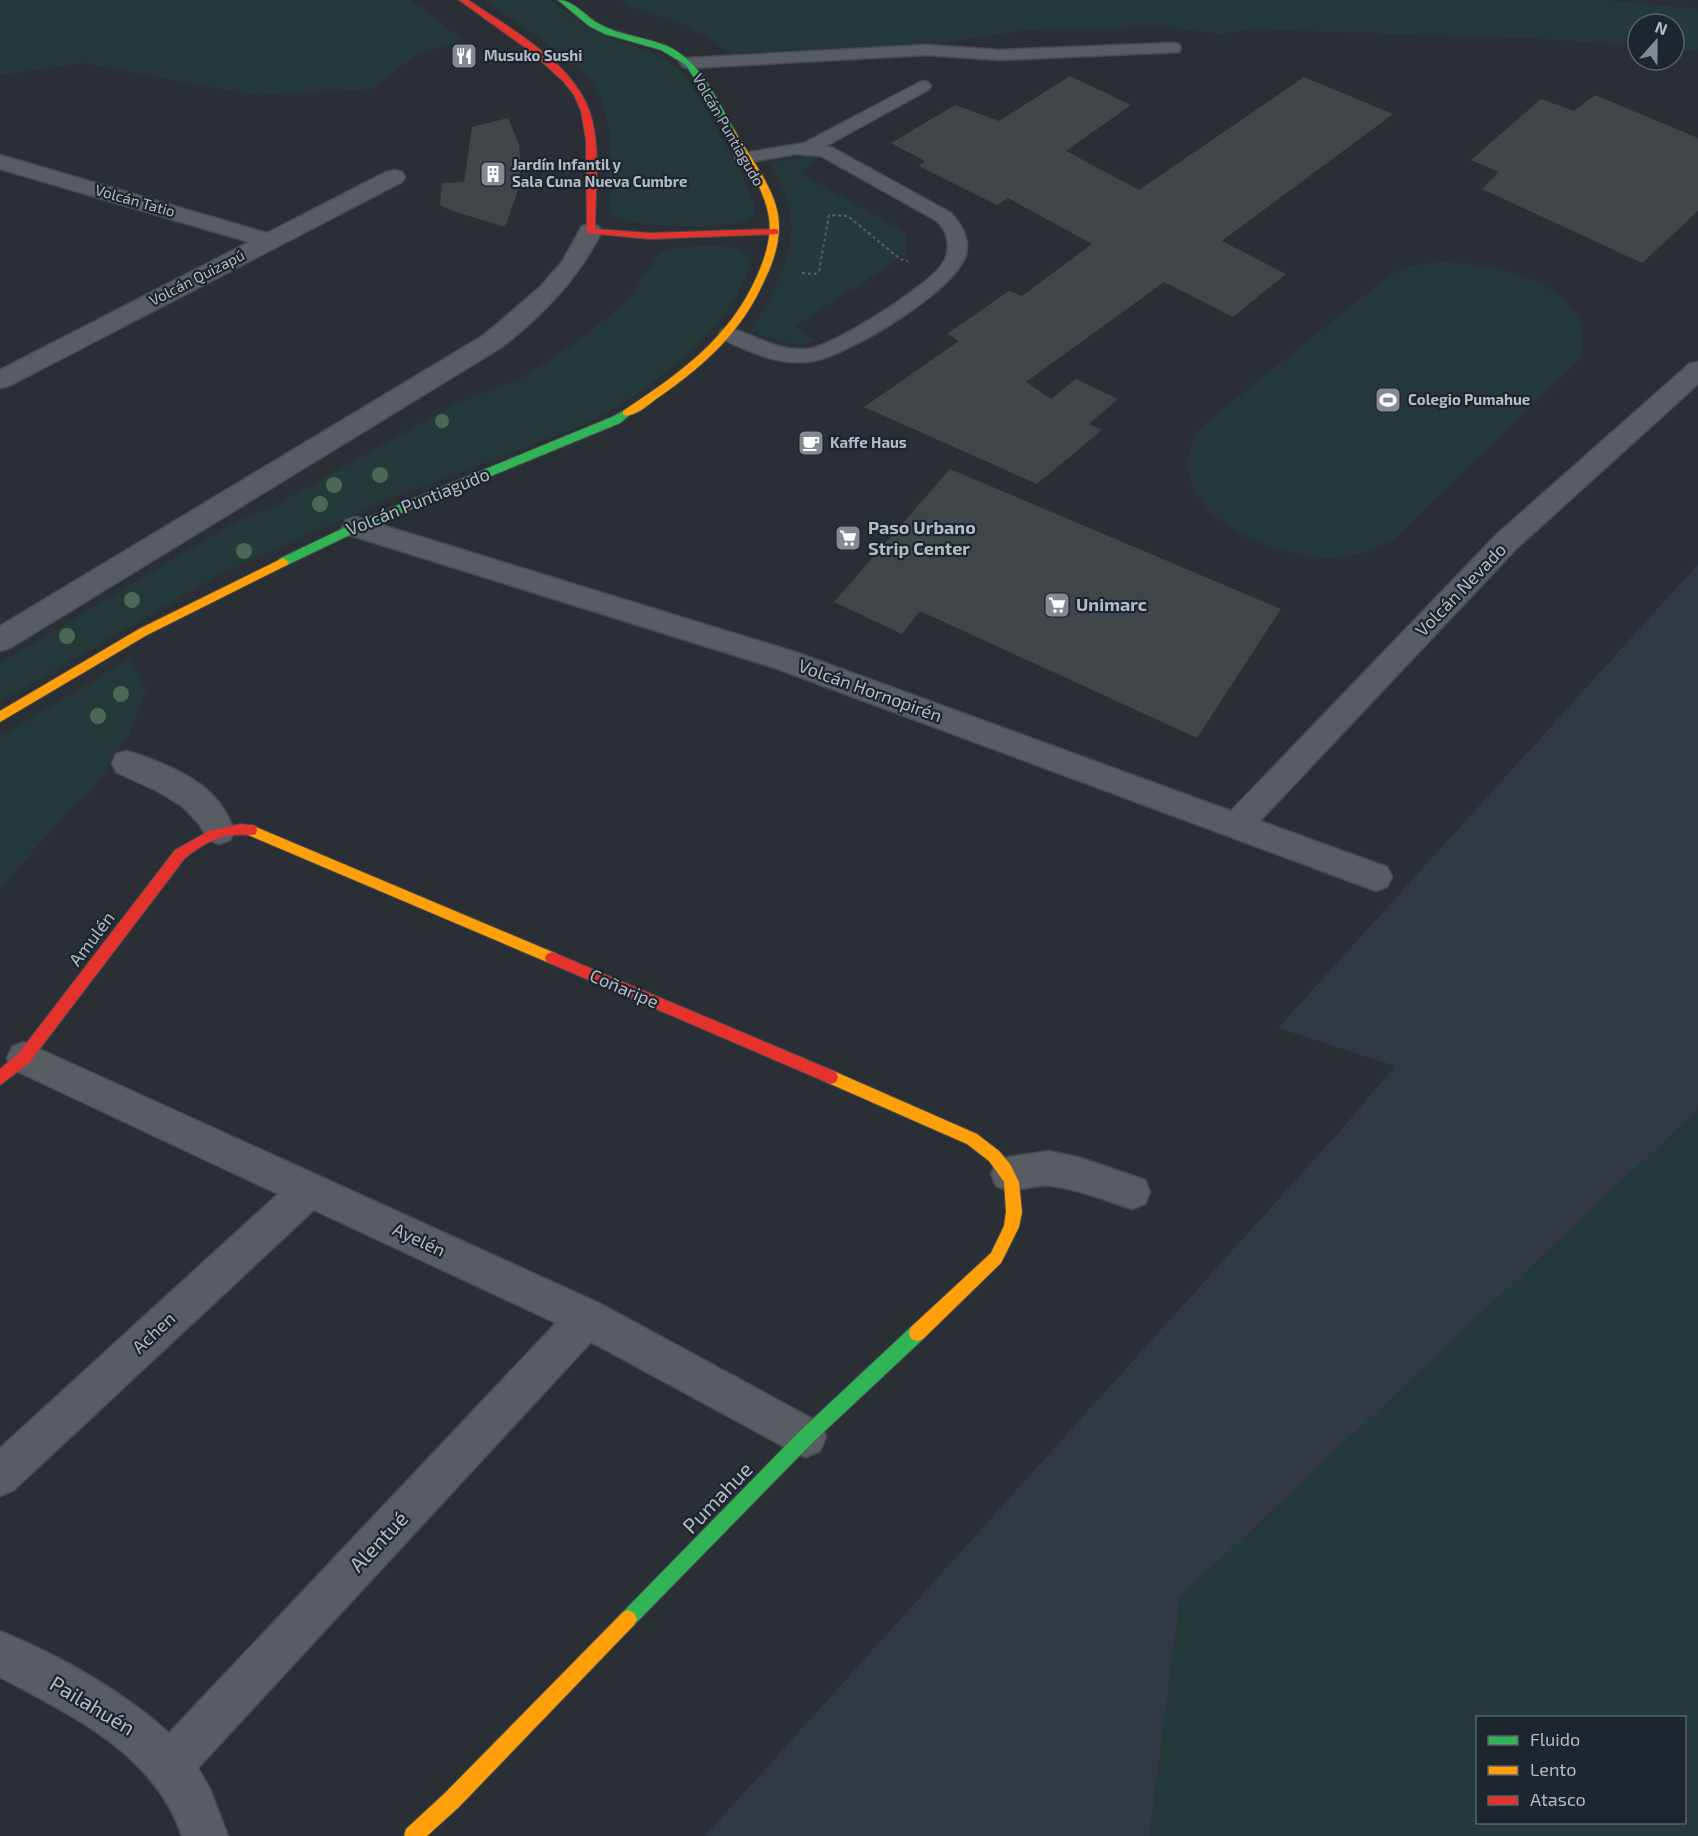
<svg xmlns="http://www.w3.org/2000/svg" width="1698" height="1836" viewBox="0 0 1698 1836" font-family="'Exo 2',sans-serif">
  <rect width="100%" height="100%" fill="#292f35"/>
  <path fill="#313945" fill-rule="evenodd" d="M1698,564V1836H705L1346,1124L1395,1066L1278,1028ZM1478,1718H1684V1822H1478Z"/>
  <g fill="#26393a" fill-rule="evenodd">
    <polygon points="0,0 411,0 463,40 416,55 373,89 254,95 83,63 0,75"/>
    <path d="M484,0H549L588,28L604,37L635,46L664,59L684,73L741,173L755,207C754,212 753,216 748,219C726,230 634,228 613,216C604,190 613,161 609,133C607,119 604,102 596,89C579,60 513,21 484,0Z"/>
    <polygon points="621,0 1603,0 1698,9 1698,51 1674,49 1674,24 1638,24 1638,46 1545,39 1250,29 1222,34 1167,27 1026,30 921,46 730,53 689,26 635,9"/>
    <path d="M806,155L817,160L799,173L905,232L906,254L797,325L796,328L814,340C797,352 769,337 751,331C775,290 803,244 786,196C782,184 775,173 769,163Z"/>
    <path d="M673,248C695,247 737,239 750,260L747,273L736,296L721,319L700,343L644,389L610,411L572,430L376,504L217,576L0,702V663L237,521L274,506L457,403L520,379L579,341L626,302L658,256L665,250Z"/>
    <path d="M1441,262C1492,262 1606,287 1579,360L1394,539C1372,551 1350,559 1324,558C1263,555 1151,504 1200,428L1387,277L1409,266Z"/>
    <polygon points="129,659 146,690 128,737 108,762 105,773 86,798 75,803 0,889 0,737"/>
    <path d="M1698,1109V1836H1149L1180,1597ZM1478,1718H1684V1822H1478Z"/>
  </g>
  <g fill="#41464b">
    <polygon points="1070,76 1131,105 1066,151 1139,190 1304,77 1393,114 1222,241 1286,274 1233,317 1164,282 1026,382 1051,399 1076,379 1118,399 1089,424 1102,430 1037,484 864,407 959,341 947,334 1009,291 1022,296 1092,244 1008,198 997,205 919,166 925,161 891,143 955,105 999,121"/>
    <polygon points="1595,95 1698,138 1698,211 1642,263 1482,189 1499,172 1471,160 1541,99 1574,111"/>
    <polygon points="508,118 519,144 521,167 518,190 505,227 453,211 440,205 442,183 464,182 472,127"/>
    <polygon points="950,469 1281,609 1197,738 920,611 902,634 834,602"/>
  </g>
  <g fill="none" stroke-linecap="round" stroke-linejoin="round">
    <g stroke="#474b50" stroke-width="3">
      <g id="lane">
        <polygon points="1173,43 1179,44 1181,48 1179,52 1000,60 926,55 689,68 683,67 680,63 683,59 689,58 926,45 1000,50"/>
        <path d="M922,81L928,82L931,86L928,90L826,146L833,148L951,213C961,224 970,238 966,254C958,289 849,355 813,361C782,367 749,352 722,339L719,334L722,329L729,328C756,335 778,352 808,349C834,346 930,285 943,263C952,249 948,232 937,221L821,156L796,154L744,163L738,162L735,158L738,154L804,143Z"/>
      </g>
    </g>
    <g stroke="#474b50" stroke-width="3">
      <g id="street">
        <polygon points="0,155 267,233 386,172 394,170 402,172 405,177 402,182 9,386 0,388 0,370 249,242 0,169"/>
        <path d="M590,224L598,226L602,231C578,279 544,314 502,347L10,648L0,651V626L484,335L540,287L562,262L582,226Z"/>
        <polygon points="1698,362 1698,384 1516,549 1260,821 1387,867 1392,877 1387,887 1376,891 775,668 346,534 342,527 346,520 356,517 795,652 1231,811 1496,535 1689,364"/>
        <path d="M127,751C156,760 196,775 216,799C225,808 229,820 235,831L230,840L219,844L208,840L200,825L182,806L157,791L116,772L112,763L116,754Z"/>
        <path d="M24,1042L601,1304L820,1423L826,1437L820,1451L806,1457L792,1451L591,1342L198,1768L210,1789L228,1836H182C154,1753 72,1716 0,1677V1631C60,1656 121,1690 169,1733L556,1323L314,1210L14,1490L0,1496V1448L278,1194L12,1069L7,1058L12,1047Z"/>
        <path d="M1049,1151L1081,1158L1145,1180L1150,1192L1145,1204L1132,1209C1106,1201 1079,1189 1051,1186C1029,1183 1020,1196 996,1186L991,1174L996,1162L1009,1157Z"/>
      </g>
    </g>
    <g stroke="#474b50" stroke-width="2">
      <g id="fast">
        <path d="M558,0C575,0 586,18 601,25C622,36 645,37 667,46C701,61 717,101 735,131L734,133H728L686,65L661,50L605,34L589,26Z"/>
        <polygon points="627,409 632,413 620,423 360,530 287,565 283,566 277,562 279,559 352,524 612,417"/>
        <polygon points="917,1325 923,1327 925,1333 923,1339 812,1443 634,1625 628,1628 622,1625 619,1619 622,1613 800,1431 911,1327"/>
      </g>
    </g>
    <g stroke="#474b50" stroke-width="2">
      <g id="slow">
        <path d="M731,128L735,131C751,160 779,192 779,226C779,245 773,263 765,279C743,331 704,366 659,397C650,403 635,418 623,415V411C679,374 730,338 757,276C765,258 772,237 769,218C765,187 741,158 727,131Z"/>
        <polygon points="283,558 289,562 287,565 147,635 0,722 0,711 139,629"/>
        <polygon points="251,825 557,954 559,958 557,962 552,964 547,962 246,834 245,830 246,826"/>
        <polygon points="831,1070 977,1134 999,1151 1010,1164 1019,1182 1022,1212 1019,1227 1001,1263 923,1339 917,1341 911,1339 909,1333 911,1327 991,1253 1004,1226 1006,1212 1004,1182 989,1161 967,1144 826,1082 824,1077 826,1072"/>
        <polygon points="628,1610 634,1613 637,1619 634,1625 459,1807 427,1836 404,1836 406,1829 445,1793 622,1613"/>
      </g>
    </g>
    <g stroke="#474b50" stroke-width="2">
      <g id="jam">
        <path d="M459,0H468C509,28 571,61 589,110C602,146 595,191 595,229L650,233L775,229L778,230V234L650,239L587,233L586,140L581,111L574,95L563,81L530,51Z"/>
        <path d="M241,824L256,826L257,830L256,834C248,836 240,834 232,835C214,837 199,847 185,858L29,1063L0,1085V1069L19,1053L175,850L209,831Z"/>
        <polygon points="552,952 836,1072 838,1077 836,1082 831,1084 826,1082 547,962 545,958 547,954"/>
      </g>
    </g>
    <polyline stroke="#5b6167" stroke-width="2" stroke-dasharray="3 3" stroke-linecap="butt" points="802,273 815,274 819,271 829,215 848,216 900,259 908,261"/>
    <use href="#lane" fill="#585c63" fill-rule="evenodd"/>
    <use href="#street" fill="#585c63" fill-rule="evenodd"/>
    <use href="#fast" fill="#30b455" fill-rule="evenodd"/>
    <use href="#slow" fill="#ff9f0a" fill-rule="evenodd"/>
    <use href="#jam" fill="#e5322d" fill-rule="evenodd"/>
  </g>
  <g fill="#4d6757">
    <circle cx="442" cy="421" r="7"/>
    <circle cx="380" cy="475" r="8"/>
    <circle cx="334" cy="485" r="8"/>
    <circle cx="320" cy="504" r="8"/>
    <circle cx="244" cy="551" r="8"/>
    <circle cx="132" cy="600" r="8"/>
    <circle cx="67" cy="636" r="8"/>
    <circle cx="121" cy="694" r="8"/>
    <circle cx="98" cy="716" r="8"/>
  </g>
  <defs>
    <g id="restaurant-square" transform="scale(1.35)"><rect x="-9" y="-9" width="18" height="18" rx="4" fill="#838a93" stroke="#1d252f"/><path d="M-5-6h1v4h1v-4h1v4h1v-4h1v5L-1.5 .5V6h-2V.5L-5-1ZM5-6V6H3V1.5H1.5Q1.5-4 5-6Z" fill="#fff"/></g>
    <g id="building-square" transform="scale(1.35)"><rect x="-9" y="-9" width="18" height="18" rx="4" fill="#838a93" stroke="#1d252f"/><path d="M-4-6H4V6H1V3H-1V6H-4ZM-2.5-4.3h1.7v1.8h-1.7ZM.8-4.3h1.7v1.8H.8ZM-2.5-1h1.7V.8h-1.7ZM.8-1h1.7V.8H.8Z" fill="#fff"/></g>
    <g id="stadium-square" transform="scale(1.35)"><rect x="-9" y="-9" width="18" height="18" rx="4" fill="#838a93" stroke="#1d252f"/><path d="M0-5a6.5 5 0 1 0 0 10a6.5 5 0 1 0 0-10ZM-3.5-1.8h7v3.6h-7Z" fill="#fff"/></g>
    <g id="cafe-square" transform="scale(1.35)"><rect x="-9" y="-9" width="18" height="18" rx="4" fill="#838a93" stroke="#1d252f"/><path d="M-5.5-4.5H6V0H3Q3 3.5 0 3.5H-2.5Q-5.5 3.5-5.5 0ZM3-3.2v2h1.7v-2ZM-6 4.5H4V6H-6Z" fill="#fff"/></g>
    <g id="supermarket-square" transform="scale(1.35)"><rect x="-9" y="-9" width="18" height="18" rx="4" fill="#838a93" stroke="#1d252f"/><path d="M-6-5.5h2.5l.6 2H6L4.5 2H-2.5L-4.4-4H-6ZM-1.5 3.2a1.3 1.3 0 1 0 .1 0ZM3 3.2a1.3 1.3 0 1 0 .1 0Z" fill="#fff"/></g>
  </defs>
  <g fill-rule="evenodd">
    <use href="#restaurant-square" x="464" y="56"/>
    <use href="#building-square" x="493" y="174"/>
    <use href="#stadium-square" x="1388" y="400"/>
    <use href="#cafe-square" x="811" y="443"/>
    <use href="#supermarket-square" x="848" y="538"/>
    <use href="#supermarket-square" x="1057" y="605"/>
  </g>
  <g text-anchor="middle" stroke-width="4.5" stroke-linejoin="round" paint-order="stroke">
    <g font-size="15" font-weight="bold" fill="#b3bbc6" stroke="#1d252f" text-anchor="start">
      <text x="484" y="61">Musuko Sushi</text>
      <text x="512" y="170">Jardín Infantil y<tspan x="512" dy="17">Sala Cuna Nueva Cumbre</tspan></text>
      <text x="1408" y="405">Colegio Pumahue</text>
      <text x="830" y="448">Kaffe Haus</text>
    </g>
    <g font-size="15" fill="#b3bbc6" stroke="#1d252f">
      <text transform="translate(728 130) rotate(60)" y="5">Volcán Puntiagudo</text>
      <text transform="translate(135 201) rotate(16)" y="5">Volcán Tatio</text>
      <text transform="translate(197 278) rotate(-27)" y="5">Volcán Quizapú</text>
    </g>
    <g font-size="18" fill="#b3bbc6" stroke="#1d252f">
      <text transform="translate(418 502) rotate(-22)" y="6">Volcán Puntiagudo</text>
      <text transform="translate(1461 590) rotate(-46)" y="6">Volcán Nevado</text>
      <text transform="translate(870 691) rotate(20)" y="6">Volcán Hornopirén</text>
      <text transform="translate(92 939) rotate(-53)" y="6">Amulén</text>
      <text transform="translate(624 989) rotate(23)" y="6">Coñaripe</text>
      <text transform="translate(419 1240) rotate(25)" y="6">Ayelén</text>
      <text transform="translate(154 1333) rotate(-43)" y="6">Achen</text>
    </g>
    <g font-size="18" font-weight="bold" fill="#b3bbc6" stroke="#1d252f" text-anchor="start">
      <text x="868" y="534">Paso Urbano<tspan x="868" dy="21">Strip Center</tspan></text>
      <text x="1076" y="611">Unimarc</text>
    </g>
    <g font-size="21" fill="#b3bbc6" stroke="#1d252f">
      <text transform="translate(718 1498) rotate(-46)" y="7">Pumahue</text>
      <text transform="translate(379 1542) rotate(-47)" y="7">Alentué</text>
      <text transform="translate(92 1706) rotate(31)" y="7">Pailahuén</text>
    </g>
  </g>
  <rect x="1476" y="1716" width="210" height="108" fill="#1d252f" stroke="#59616b" stroke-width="1.5"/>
  <rect x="1488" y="1736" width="30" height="9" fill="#30b455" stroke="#59616b" stroke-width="1.5"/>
  <text x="1530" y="1746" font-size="18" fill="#b3bbc6">Fluido</text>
  <rect x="1488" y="1766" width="30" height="9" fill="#ff9f0a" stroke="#59616b" stroke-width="1.5"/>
  <text x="1530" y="1776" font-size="18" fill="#b3bbc6">Lento</text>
  <rect x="1488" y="1796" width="30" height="9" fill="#e5322d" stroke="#59616b" stroke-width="1.5"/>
  <text x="1530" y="1806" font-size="18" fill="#b3bbc6">Atasco</text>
  <g transform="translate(1656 42) rotate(21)"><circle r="28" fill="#1d252f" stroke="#59616b" stroke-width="1.5"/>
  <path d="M0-4.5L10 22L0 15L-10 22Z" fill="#838a93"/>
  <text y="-9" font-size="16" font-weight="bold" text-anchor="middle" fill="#b3bbc6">N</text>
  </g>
</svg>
